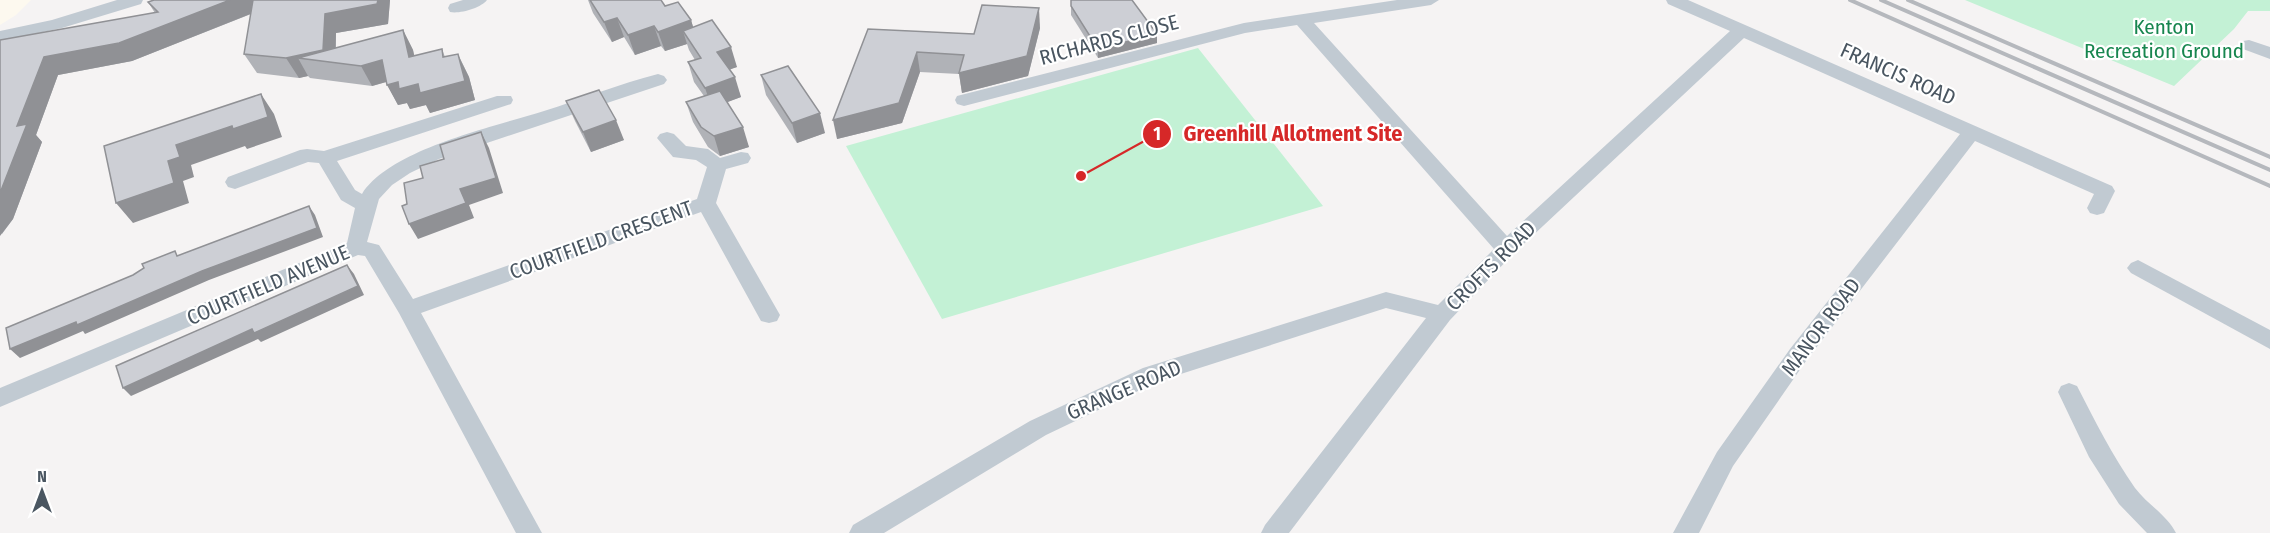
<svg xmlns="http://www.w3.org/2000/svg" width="2270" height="533" viewBox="0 0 2270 533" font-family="'Fira Sans Condensed',sans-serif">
  <rect width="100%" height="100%" fill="#f5f3f3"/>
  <polygon fill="#fdf9ef" points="0,0 31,0 16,15 0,25"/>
  <g fill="#c3f1d5">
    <polygon points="1965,0 2270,0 2270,11 2248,11 2234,29 2174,86"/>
    <polygon points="1198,48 1323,206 942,319 846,146"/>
  </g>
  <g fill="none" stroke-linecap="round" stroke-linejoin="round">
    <g fill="#c1cad2" fill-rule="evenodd">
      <polygon points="117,0 143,0 141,4 62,28 0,41 0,31 52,20"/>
      <path d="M463,0H487C481,8 460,14 450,12L448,8L450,4Z"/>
      <polygon points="1397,0 1439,0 1431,5 1314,23 1507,236 1730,31 1668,4 1666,0 1688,0 2112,186 2115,191 2104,213 2097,215 2090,213 2087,208 2094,194 1975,141 1806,361 1733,466 1699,533 1673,533 1717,452 1790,349 1960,134 1744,38 1513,254 1450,320 1289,533 1261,533 1265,525 1426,318 1386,308 1159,381 1046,435 884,533 849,533 853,525 1030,421 1143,368 1386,292 1438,305 1494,249 1297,25 1245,33 964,106 957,104 955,100 957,96 1244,23"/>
      <polygon points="2249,40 2270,47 2270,59 2243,49 2240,45 2243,41"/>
      <path d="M658,74L664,76L667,80L664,84L439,159L410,173L392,185L379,199L367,242L379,245L413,299L697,199L707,167L696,160L673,157L657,138L660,134L667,132L674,134L686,146L708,149L720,158L741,152L748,153L751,158L748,163L726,169L716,203L780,315L777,321L769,323L761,321L701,212L421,313L542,533H516L399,313L365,256L358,255L0,407V388L347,243L355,208L341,200L319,163L308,162L235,189L228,187L225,182L228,177L300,150L307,149L324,151L497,96H511L513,100L511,104L337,161L355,190L362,194C390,149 494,127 544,111C582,99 619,84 658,74Z"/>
      <polygon points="2138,260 2270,330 2270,349 2131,273 2127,268 2131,263"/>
      <path d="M2069,383L2077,386C2095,421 2112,455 2135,488C2147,504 2167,515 2176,533H2147L2119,504L2089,457L2058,392L2061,386Z"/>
    </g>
    <g stroke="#b5b8bd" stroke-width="4">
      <polyline points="1850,0 2270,186"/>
      <polyline points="1881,0 2270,170"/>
      <polyline points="1908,0 2270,157"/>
    </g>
  </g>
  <g fill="#b0b2b7">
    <polygon points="154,0 390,0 388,24 336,33 336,48 403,30 413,50 414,56 442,49 445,57 458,54 469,77 475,100 430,113 426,105 410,109 407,103 398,105 386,82 372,86 310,78 308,76 299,78 257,73 244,54 251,14 132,61 58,75 36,135 42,142 13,219 2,234 0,40 155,13 148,2"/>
    <polygon points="588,0 661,0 665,6 691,20 693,27 737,67 730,69 741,97 727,102 749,147 720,156 708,147 693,122 686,102 704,96 694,82 688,62 695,60 689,50 687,44 665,51 661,46 635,55 624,37 612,42 593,13"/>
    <polygon points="1071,0 1157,34 1157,43 1098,58 1071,15"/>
    <polygon points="1040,28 1028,76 962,93 959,74 920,72 902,123 837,139 868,29 974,34"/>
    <polygon points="761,75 825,133 797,143 766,95"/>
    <polygon points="566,101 624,140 591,152 575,121"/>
  </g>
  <g fill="#909195">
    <polygon points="230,0 258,0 263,9 132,61 58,75 36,135 42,142 13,219 0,236 0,193 17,126 44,57"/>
    <polygon points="378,0 390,0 388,24 336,33 335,63 298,58 308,76 299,78 286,58 325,14"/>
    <polygon points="1039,8 1040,28 1028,76 962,93 959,73"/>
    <polygon points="617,18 624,37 612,42 604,22"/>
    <polygon points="691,20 697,40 683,31 687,44 665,51 658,32"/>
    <polygon points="654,26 661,46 635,55 628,35"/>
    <polygon points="403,30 413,50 419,77 409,57"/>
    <polygon points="1157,34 1157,43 1098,58 1098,49"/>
    <polygon points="731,47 737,67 723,72 717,52"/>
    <polygon points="917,52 920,72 902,123 837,139 833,120"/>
    <polygon points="459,57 469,77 475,100 430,113 426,105 410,109 407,103 398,105 387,85 398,82"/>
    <polygon points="382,60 393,80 372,86 361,66"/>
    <polygon points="735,77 741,97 712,108 705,88"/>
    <polygon points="261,94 274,114 282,137 247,149 245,146 191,165 194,177 183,181 189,203 133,223 116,203 168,161 176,145"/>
    <polygon points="820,113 825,133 797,143 792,123"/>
    <polygon points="616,120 624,140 591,152 583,132"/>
    <polygon points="743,127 749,147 720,156 714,136"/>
    <polygon points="481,132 489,148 503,193 469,205 474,218 418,239 409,224 460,189"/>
    <polygon points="309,206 315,215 323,237 209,280 85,334 83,331 20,358 10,349"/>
    <polygon points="347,265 354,274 364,295 261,342 258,339 131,396 123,388"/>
  </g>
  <g fill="#cdcfd5" stroke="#909195" stroke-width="1.5">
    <polygon points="154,0 230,0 119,43 44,57 17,126 27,124 0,193 0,40 158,12 148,2"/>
    <polygon points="253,0 378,0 377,4 325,14 323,50 286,58 244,54"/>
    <polygon points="590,0 661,0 665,6 678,2 691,20 658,32 654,26 628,35 617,18 604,22"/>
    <polygon points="1071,0 1132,0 1157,34 1098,49 1071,6"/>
    <polygon points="982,5 1039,8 1027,56 959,73 964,55 917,52 899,103 833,120 868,29 974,34"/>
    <polygon points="712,20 731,47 717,52 735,77 705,88 688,62 701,58 683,31"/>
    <polygon points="403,30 409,57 442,49 443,57 458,54 465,81 420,93 418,84 399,89 398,82 387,85 382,60 361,66 298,58"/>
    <polygon points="788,66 820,113 792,123 761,75"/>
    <polygon points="599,90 616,120 583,132 566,101"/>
    <polygon points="720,91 743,127 714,136 701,127 686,102"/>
    <polygon points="261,94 268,117 233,129 232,126 176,145 180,157 168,161 174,183 116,203 104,146"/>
    <polygon points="481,132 496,178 460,189 466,203 409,224 402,206 407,204 404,183 423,178 420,166 444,159 440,145"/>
    <polygon points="309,206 317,228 202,271 77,325 76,322 10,349 6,328 133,275 144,268 142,264 175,251 177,256"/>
    <polygon points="347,265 358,286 254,333 252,329 123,388 116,366"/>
  </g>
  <g text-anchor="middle" stroke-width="4.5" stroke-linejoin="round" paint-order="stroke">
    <g font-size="21" fill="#17864f" stroke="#fff">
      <text x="2164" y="34">Kenton<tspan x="2164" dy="24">Recreation Ground</tspan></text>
    </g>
    <g font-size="21" fill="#4a5661" stroke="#fff">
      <text transform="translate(1109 40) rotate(-15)" y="7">RICHARDS CLOSE</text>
      <text transform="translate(1898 74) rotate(24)" y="7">FRANCIS ROAD</text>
      <text transform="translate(601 240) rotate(-20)" y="7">COURTFIELD CRESCENT</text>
      <text transform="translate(1491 266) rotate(-45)" y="7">CROFTS ROAD</text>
      <text transform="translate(268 285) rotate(-23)" y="7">COURTFIELD AVENUE</text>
      <text transform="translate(1821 327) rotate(-53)" y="7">MANOR ROAD</text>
      <text transform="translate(1124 390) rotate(-23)" y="7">GRANGE ROAD</text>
    </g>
  </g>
  <path fill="none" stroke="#d62828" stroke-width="2" d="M1081 176L1157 134"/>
  <g fill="#d62828" stroke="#fff" stroke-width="2">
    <circle cx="1081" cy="176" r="6"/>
    <circle cx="1157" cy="134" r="15"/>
  </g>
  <g font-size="18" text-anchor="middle" font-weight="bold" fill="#fff">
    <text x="1157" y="140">1</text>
  </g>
  <g font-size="22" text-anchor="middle" font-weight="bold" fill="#d62828" stroke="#fff" stroke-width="4.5" stroke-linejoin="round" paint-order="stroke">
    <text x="1293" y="141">Greenhill Allotment Site</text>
  </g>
  <g transform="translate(42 491)" stroke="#ffffff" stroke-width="4.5" paint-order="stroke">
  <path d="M0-4.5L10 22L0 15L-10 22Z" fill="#4a5661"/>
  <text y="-9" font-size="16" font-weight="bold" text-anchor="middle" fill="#4a5661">N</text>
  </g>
</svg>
